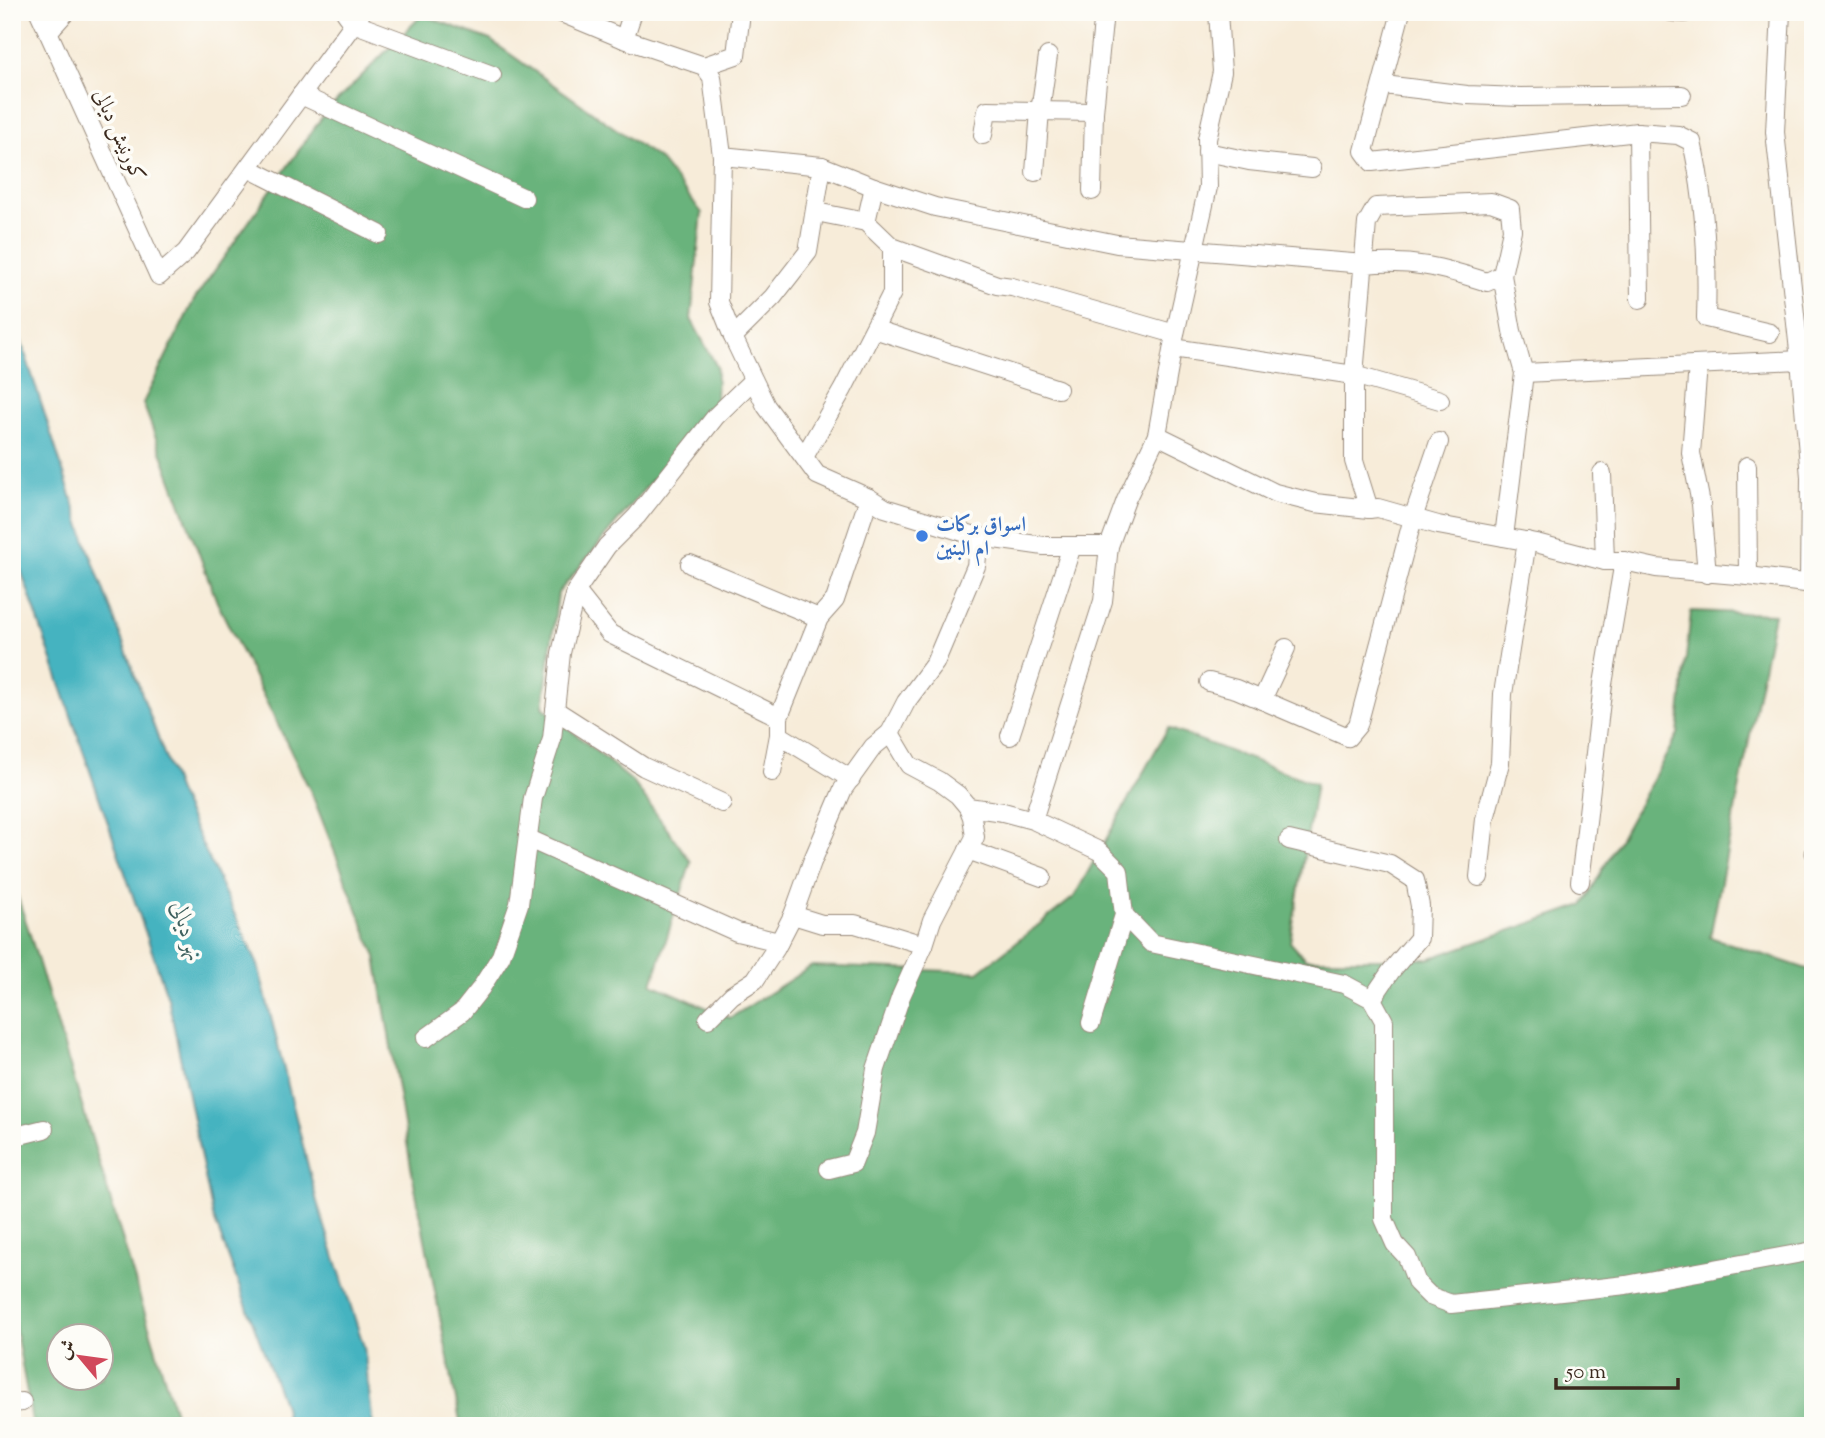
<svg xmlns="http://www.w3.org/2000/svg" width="1825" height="1438" viewBox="0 0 1825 1438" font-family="'Sorts Mill Goudy',Amiri,serif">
  <rect width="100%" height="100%" fill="#fdfcf7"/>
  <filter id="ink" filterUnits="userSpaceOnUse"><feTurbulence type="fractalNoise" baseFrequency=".0143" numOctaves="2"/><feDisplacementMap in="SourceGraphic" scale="14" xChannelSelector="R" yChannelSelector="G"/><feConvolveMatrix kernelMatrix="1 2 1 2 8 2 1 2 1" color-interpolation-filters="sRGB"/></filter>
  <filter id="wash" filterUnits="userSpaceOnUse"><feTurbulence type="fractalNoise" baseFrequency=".00686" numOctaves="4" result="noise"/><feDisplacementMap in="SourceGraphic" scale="28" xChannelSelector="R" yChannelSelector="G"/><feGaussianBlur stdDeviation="1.57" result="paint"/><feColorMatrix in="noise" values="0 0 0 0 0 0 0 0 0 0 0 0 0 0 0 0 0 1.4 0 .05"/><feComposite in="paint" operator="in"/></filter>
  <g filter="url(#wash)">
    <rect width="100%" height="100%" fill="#f7ecd9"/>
    <g fill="#69b37b" stroke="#526e4c" stroke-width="2" fill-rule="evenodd">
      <polygon points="422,15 490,40 660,160 702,213 691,319 717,367 716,403 558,593 543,707 633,782 691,862 652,984 730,1018 812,966 978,972 1074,897 1168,728 1316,784 1290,942 1305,959 1428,959 1583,905 1678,734 1691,611 1774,614 1710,937 1813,971 1813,1426 461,1426 411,1167 376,957 311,792 217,602 143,403 194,300 325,113"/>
      <path d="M12,880L29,931L179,1426H33L12,1310ZM60,1336H102V1378H60Z"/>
    </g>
    <polygon fill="#45b3c0" stroke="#406e6f" stroke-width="2" points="12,313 86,542 178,792 258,965 317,1202 364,1347 373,1426 287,1426 284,1406 213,1216 168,998 12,544"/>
  </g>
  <g filter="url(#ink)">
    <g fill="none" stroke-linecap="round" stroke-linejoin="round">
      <g stroke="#998b7c" stroke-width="11">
        <polyline id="lane" points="1810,854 1813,829"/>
      </g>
      <g stroke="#998b7c" stroke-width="20">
        <g id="street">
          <polyline points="39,12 159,276 186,252 362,12"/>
          <polyline points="345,12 353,23 492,75"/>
          <polyline points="559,12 624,39 704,66 712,77 722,156 719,302 733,337 766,406 817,475 869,498 885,508 979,537 1044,546 1109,546"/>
          <polyline points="1218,12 1222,72 1207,139 1208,187 1175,334 1157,435 1275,493 1315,503 1369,509 1378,508 1438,525 1536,543 1605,561 1624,561 1656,568 1748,576 1813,584"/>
          <path d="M1401,12L1364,151L1372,162L1638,132L1678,135L1692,142C1705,199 1708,259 1706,318L1770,333"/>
          <polyline points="1671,12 1685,13"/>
          <polyline points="1781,12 1775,132 1800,360 1810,477 1809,584"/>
          <polyline points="48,32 66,12"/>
          <polyline points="624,39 633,12"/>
          <polyline points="704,66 736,55 741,12"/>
          <polyline points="1384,85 1467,95 1521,97 1682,95"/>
          <polyline points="301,95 524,198"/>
          <polyline points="1638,132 1640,299"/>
          <polyline points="983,135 987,110 1094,112"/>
          <polyline points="1207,152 1249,161 1312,168"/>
          <path d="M722,156L822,166L874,187L935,207L1117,244L1365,264C1410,259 1444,268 1487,282L1502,275L1512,230L1510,209L1491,202L1376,207L1367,223L1354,375V461L1369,509"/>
          <polyline points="248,168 379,234"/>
          <polyline points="1035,172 1040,111 1048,56"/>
          <polyline points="1092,191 1094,112 1104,12"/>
          <polyline points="816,212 866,222 892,247 997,285 1012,287 1175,334"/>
          <polyline points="866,222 874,187"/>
          <polyline points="1502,275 1512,331 1524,373 1504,537"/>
          <polyline points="874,329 1058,389"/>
          <polyline points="733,337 773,297 808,252 822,166"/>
          <polyline points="1173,348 1354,375 1440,400"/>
          <polyline points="1698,365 1691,453 1701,504 1707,574"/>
          <polyline points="1524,373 1800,360"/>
          <polyline points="804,457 843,389 892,293 892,247"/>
          <polyline points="1747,466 1748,576"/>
          <polyline points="1602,473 1605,561"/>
          <polyline points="690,564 819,618"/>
          <polyline points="576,591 610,634 779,717"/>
          <polyline points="1286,648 1262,700 1348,737 1358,725 1413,518 1439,442"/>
          <polyline points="1209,682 1236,689 1262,700"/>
          <polyline points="555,710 644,767 722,803"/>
          <polyline points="779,735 851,779"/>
          <polyline points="1010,736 1072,546"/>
          <polyline points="772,772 779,735 779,717 819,618 835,600 869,498"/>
          <polyline points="968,807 1003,812 1033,820 1099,851 1119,871 1124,915 1091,1023"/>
          <polyline points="1033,820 1103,601 1109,546 1126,500 1157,435"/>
          <polyline points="529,839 737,932 779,942"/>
          <polyline points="1289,840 1390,864 1415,880 1420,906 1419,938 1391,971 1372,999"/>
          <polyline points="968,850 1042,877"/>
          <polyline points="1479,877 1485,819 1500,763 1503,694 1527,541"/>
          <polyline points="1580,882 1603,684 1624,561"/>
          <polyline points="793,915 822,924 855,924 924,945"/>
          <polyline points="1124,915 1151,943 1344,984 1372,999 1384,1021 1384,1219 1395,1244 1407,1257 1417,1283 1430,1296 1451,1304 1626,1285 1813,1251"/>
          <polyline points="708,1019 732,995 755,980 776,948 793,915 812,862 843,789 873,747 890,733 906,702 935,663 976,566 979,537"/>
          <polyline points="426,1038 462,1012 481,988 501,956 519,904 533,798 552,739 561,653 576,591 607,546 637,516 716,416 753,380"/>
          <polyline points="12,1137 44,1129"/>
          <polyline points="829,1169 853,1163 865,1133 876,1069 901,996 924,945 932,920 975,837 972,817 968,807 958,795 939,781 909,765 890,733"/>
          <polyline points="12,1403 22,1402"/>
        </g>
      </g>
      <use href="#lane" stroke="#fff" stroke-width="9"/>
      <use href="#street" stroke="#fff" stroke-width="18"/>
    </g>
  </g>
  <circle fill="#3f7fe0" stroke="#fdfcf7" stroke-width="2.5" cx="922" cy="536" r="7"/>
  <g text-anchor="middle" stroke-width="7" stroke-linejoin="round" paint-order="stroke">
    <g font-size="21" fill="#3b2a1e" stroke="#fdfcf7">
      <text transform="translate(120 135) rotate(66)" y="7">كورنيش ديالى</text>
    </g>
    <g font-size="21" font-weight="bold" fill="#366cbe" stroke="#fdfcf7" text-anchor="start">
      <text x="936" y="531">اسواق بركات<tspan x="936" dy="24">ام البنين</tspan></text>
    </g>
    <g font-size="23" font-style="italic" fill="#3f615f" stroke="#fdfcf7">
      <text transform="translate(188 931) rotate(73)" y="8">نهر ديالى</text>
    </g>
  </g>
  <rect width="1825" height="1438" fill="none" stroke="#fdfcf7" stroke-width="42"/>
  <g transform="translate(80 1357) rotate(299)"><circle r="33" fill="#fdfcf7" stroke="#afa8a0" stroke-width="2"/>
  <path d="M0-5L12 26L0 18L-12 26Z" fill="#d1495b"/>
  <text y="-10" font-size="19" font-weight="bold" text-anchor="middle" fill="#3b2a1e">ش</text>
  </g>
  <path d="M1556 1378v10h122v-10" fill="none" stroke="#3b2a1e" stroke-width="3.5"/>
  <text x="1566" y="1378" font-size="21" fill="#3b2a1e" stroke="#fdfcf7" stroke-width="5" paint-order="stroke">50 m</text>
</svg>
